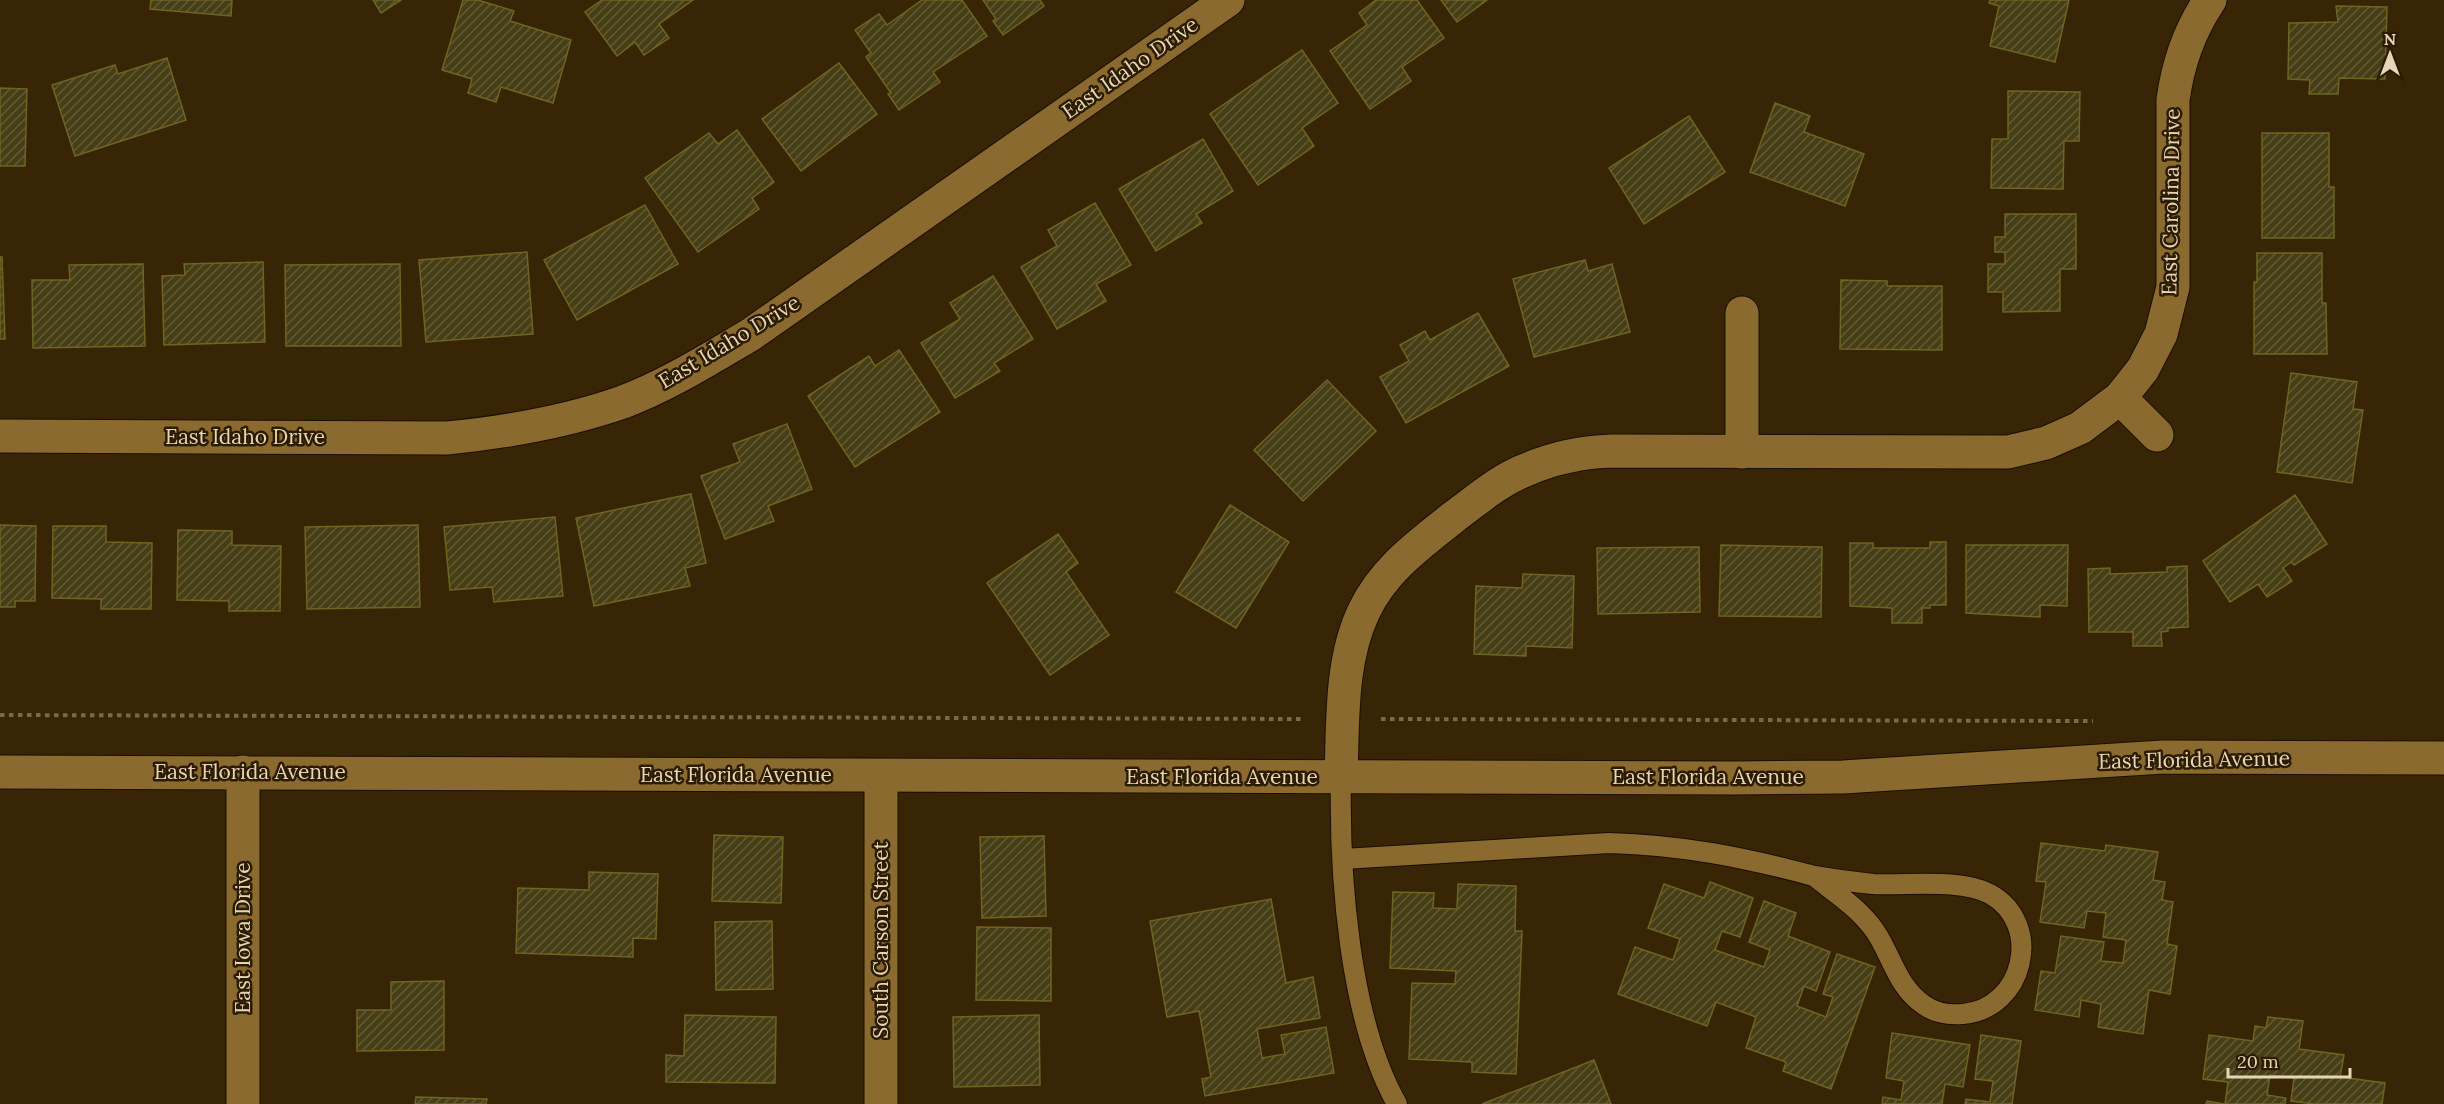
<svg xmlns="http://www.w3.org/2000/svg" width="2444" height="1104" viewBox="0 0 2444 1104" font-family="Lora,serif">
  <defs>
    <pattern id="building-hatch" width="6" height="6" patternUnits="userSpaceOnUse" patternTransform="scale(1.5)"><rect width="6" height="6" fill="#463f16"/><path d="M-1 1l2-2M0 6l6-6M5 7l2-2" fill="none" stroke="#615a36"/></pattern>
  </defs>
  <rect width="100%" height="100%" fill="#372505"/>
  <g fill="url(#building-hatch)" stroke="#706421" stroke-width="1.5">
    <polygon points="151,0 232,0 231,16 150,9"/>
    <polygon points="373,0 401,0 381,13"/>
    <polygon points="463,0 478,0 514,11 510,21 571,40 553,103 501,87 496,102 468,93 472,79 442,70"/>
    <polygon points="602,0 693,0 659,24 669,38 644,55 635,42 617,56 585,12"/>
    <polygon points="922,0 962,0 987,36 933,72 940,82 899,110 888,94 891,93 866,57 871,53 855,30 879,14 887,25"/>
    <polygon points="983,0 1040,0 1044,6 1003,35 993,21 996,19"/>
    <polygon points="1376,0 1417,0 1444,38 1402,67 1411,81 1370,109 1330,51 1367,25 1359,13"/>
    <polygon points="1441,0 1487,0 1457,22"/>
    <polygon points="1990,0 2069,0 2055,62 1990,46 1999,6 1989,3"/>
    <polygon points="2336,6 2387,7 2385,79 2339,78 2338,94 2309,94 2310,80 2288,79 2289,23 2338,22"/>
    <polygon points="1302,50 1338,103 1302,128 1314,146 1258,185 1210,114"/>
    <polygon points="167,58 186,120 75,156 52,85 115,65 118,74"/>
    <polygon points="839,63 877,114 801,171 762,119"/>
    <polygon points="0,88 27,89 25,166 0,166"/>
    <polygon points="2008,91 2080,92 2079,141 2064,141 2063,189 1991,188 1992,139 2008,139"/>
    <polygon points="1775,103 1810,116 1804,132 1864,154 1845,206 1750,172"/>
    <polygon points="1689,116 1725,172 1644,224 1609,168"/>
    <polygon points="737,130 774,182 752,198 759,209 698,252 645,178 709,133 718,144"/>
    <polygon points="2262,133 2329,133 2329,187 2334,187 2334,238 2262,238"/>
    <polygon points="1203,139 1233,191 1196,214 1202,223 1156,251 1119,189"/>
    <polygon points="1095,203 1131,265 1096,284 1106,301 1057,329 1021,267 1057,246 1048,230"/>
    <polygon points="645,205 678,264 577,320 544,260"/>
    <polygon points="2005,214 2076,214 2076,269 2060,269 2060,311 2003,312 2003,292 1988,292 1988,264 2005,264 2005,252 1995,252 1995,237 2005,237"/>
    <polygon points="527,252 533,334 426,342 419,260"/>
    <polygon points="2257,253 2322,253 2322,303 2326,303 2327,354 2254,354 2254,282 2257,282"/>
    <polygon points="0,257 2,257 5,339 0,339"/>
    <polygon points="1585,260 1588,271 1612,264 1630,332 1534,357 1513,279"/>
    <polygon points="263,262 265,342 164,345 162,276 185,275 184,264"/>
    <polygon points="143,264 145,346 33,348 32,280 70,280 69,265"/>
    <polygon points="400,264 401,346 286,346 285,265"/>
    <polygon points="993,276 1033,339 994,363 1000,371 955,398 921,343 960,319 950,303"/>
    <polygon points="1841,280 1887,281 1887,286 1942,286 1942,350 1840,349"/>
    <polygon points="1478,313 1509,366 1406,423 1380,377 1409,361 1400,345 1425,331 1430,340"/>
    <polygon points="899,350 940,412 855,467 808,396 869,356 875,366"/>
    <polygon points="2291,373 2357,382 2353,409 2363,410 2352,483 2277,472"/>
    <polygon points="1327,380 1376,431 1303,501 1254,450"/>
    <polygon points="787,424 812,489 768,506 774,521 725,539 701,476 740,462 733,444"/>
    <polygon points="691,494 706,563 685,568 690,586 594,606 576,518"/>
    <polygon points="2295,495 2327,544 2294,565 2291,562 2283,568 2292,581 2267,597 2258,584 2230,602 2203,561"/>
    <polygon points="1230,505 1289,542 1236,628 1176,592"/>
    <polygon points="555,517 563,596 494,602 492,587 450,590 444,527"/>
    <polygon points="0,525 36,526 35,601 15,601 15,607 0,607"/>
    <polygon points="418,525 420,607 307,609 305,527"/>
    <polygon points="53,526 106,526 106,542 152,543 151,609 101,609 101,599 52,598"/>
    <polygon points="178,530 232,531 232,545 281,546 280,611 229,611 229,601 177,600"/>
    <polygon points="1058,534 1078,563 1066,572 1109,635 1050,675 987,583"/>
    <polygon points="1930,542 1946,542 1946,605 1930,605 1930,608 1922,608 1922,623 1892,623 1892,608 1850,606 1850,543 1873,543 1873,548 1930,548"/>
    <polygon points="1721,545 1822,547 1821,617 1719,616"/>
    <polygon points="1966,545 2068,545 2067,606 2040,605 2040,617 1966,613"/>
    <polygon points="1699,547 1700,612 1598,614 1597,548"/>
    <polygon points="2187,566 2188,627 2168,628 2168,631 2161,632 2162,646 2133,646 2133,632 2089,632 2088,569 2110,568 2110,574 2167,572 2167,567"/>
    <polygon points="1523,574 1574,576 1572,648 1526,646 1526,656 1474,654 1476,586 1522,588"/>
    <polygon points="714,835 783,837 781,903 712,901"/>
    <polygon points="1044,836 1046,916 982,918 980,837"/>
    <polygon points="2041,843 2105,851 2106,845 2158,852 2153,880 2165,882 2162,900 2173,902 2167,944 2177,946 2170,994 2149,990 2143,1034 2098,1027 2101,1004 2081,1000 2079,1017 2035,1010 2041,971 2055,973 2061,936 2104,942 2101,961 2123,963 2126,940 2103,937 2106,913 2087,911 2084,928 2040,922 2046,882 2036,881"/>
    <polygon points="589,872 658,874 656,939 633,938 633,957 516,953 518,888 589,890"/>
    <polygon points="1710,882 1753,898 1740,937 1722,931 1715,950 1764,967 1770,950 1749,942 1764,901 1796,913 1788,936 1830,952 1816,991 1804,986 1797,1006 1826,1017 1833,997 1823,994 1837,954 1875,967 1831,1089 1783,1071 1786,1062 1746,1048 1756,1017 1716,1002 1707,1026 1618,994 1635,947 1673,960 1680,939 1648,928 1664,884 1704,898"/>
    <polygon points="1458,884 1516,886 1515,931 1522,931 1516,1074 1472,1072 1472,1062 1409,1059 1412,983 1455,984 1456,971 1390,968 1393,892 1434,893 1433,908 1457,909"/>
    <polygon points="1271,899 1286,983 1313,977 1320,1018 1257,1029 1262,1058 1285,1054 1281,1035 1326,1027 1334,1073 1205,1096 1202,1079 1211,1077 1199,1011 1167,1017 1150,921"/>
    <polygon points="772,921 773,989 716,990 715,922"/>
    <polygon points="977,927 1051,928 1051,1001 976,1000"/>
    <polygon points="444,981 444,1050 357,1051 357,1010 391,1010 391,982"/>
    <polygon points="685,1015 776,1017 775,1083 666,1082 666,1055 684,1056"/>
    <polygon points="1039,1015 1040,1085 954,1087 953,1017"/>
    <polygon points="2268,1017 2303,1021 2299,1049 2344,1055 2340,1077 2385,1083 2382,1104 2314,1104 2291,1101 2294,1078 2270,1075 2267,1095 2286,1098 2285,1104 2206,1104 2207,1101 2225,1104 2228,1082 2203,1079 2209,1035 2253,1041 2255,1026 2266,1028"/>
    <polygon points="1892,1033 1970,1045 1963,1087 1945,1084 1942,1104 1882,1104 1883,1097 1901,1100 1904,1081 1886,1078"/>
    <polygon points="1981,1035 2021,1041 2012,1104 1965,1104 1966,1099 1990,1102 1993,1081 1975,1079"/>
    <polygon points="1594,1060 1611,1104 1482,1104"/>
    <polygon points="416,1097 487,1099 486,1104 415,1104"/>
  </g>
  <g fill="none" stroke-linecap="round" stroke-linejoin="round">
    <g stroke="#1a1001" stroke-width="22">
      <g id="service">
        <path d="M1341,777C1339,875 1349,1019 1397,1104"/>
        <path d="M1343,859L1609,843C1682,845 1743,857 1814,876"/>
        <path d="M1814,876C1833,879 1853,882 1873,884C1907,886 1960,878 1990,894C2044,924 2024,1009 1963,1014C1950,1015 1935,1013 1924,1005C1897,987 1892,956 1875,931C1859,908 1835,893 1814,876Z"/>
      </g>
    </g>
    <g stroke="#1a1001" stroke-width="35">
      <g id="minor">
        <polyline points="1742,313 1742,452"/>
        <polyline points="2120,398 2157,435"/>
        <path d="M0,436L447,438C508,432 566,422 623,402C668,385 709,359 750,335L1228,0"/>
        <path d="M1341,777C1343,723 1340,661 1364,611C1384,569 1420,544 1455,516C1478,499 1501,479 1528,469C1556,457 1582,452 1612,451L2008,452L2046,443L2080,428L2120,398L2143,369L2161,334L2173,287V100C2178,63 2189,31 2210,0"/>
        <polyline points="243,1104 243,772"/>
        <polyline points="881,1104 881,776"/>
      </g>
    </g>
    <g stroke="#1a1001" stroke-width="35">
      <polyline id="tertiary" points="0,772 1735,778 1843,777 2163,757 2444,758"/>
    </g>
    <g stroke="#7b694b" stroke-width="4" stroke-dasharray="4.5 4.5" stroke-linecap="butt">
      <polyline points="0,715 1304,719"/>
      <polyline points="1381,719 2093,721"/>
    </g>
    <use href="#service" stroke="#8b6a2f" stroke-width="20"/>
    <use href="#minor" stroke="#8b6a2f" stroke-width="33"/>
    <use href="#tertiary" stroke="#8b6a2f" stroke-width="33"/>
  </g>
  <g text-anchor="middle" stroke-width="5" stroke-linejoin="round" paint-order="stroke">
    <g font-size="21" fill="#e7d5b8" stroke="#2c1c00">
      <text transform="translate(1130 68) rotate(-35)" y="7">East Idaho Drive</text>
      <text transform="translate(2171 202) rotate(-89)" y="7">East Carolina Drive</text>
      <text transform="translate(729 342) rotate(-31)" y="7">East Idaho Drive</text>
      <text x="245" y="444">East Idaho Drive</text>
      <text transform="translate(2194 760) rotate(-1)" y="7">East Florida Avenue</text>
      <text x="250" y="779">East Florida Avenue</text>
      <text x="736" y="782">East Florida Avenue</text>
      <text x="1222" y="784">East Florida Avenue</text>
      <text x="1708" y="784">East Florida Avenue</text>
      <text transform="translate(243 938) rotate(-90)" y="7">East Iowa Drive</text>
      <text transform="translate(881 940) rotate(-90)" y="7">South Carson Street</text>
    </g>
  </g>
  <g transform="translate(2390 54)" stroke="#2c1c00" stroke-width="4.5" paint-order="stroke">
  <path d="M0-4.5L10 22L0 15L-10 22Z" fill="#e7d5b8"/>
  <text y="-9" font-size="16" font-weight="bold" text-anchor="middle" fill="#e7d5b8">N</text>
  </g>
  <path d="M2228 1068v9h122v-9" fill="none" stroke="#e7d5b8" stroke-width="3"/>
  <text x="2237" y="1068" font-size="18" fill="#e7d5b8" stroke="#2c1c00" stroke-width="4.5" paint-order="stroke">20 m</text>
</svg>
